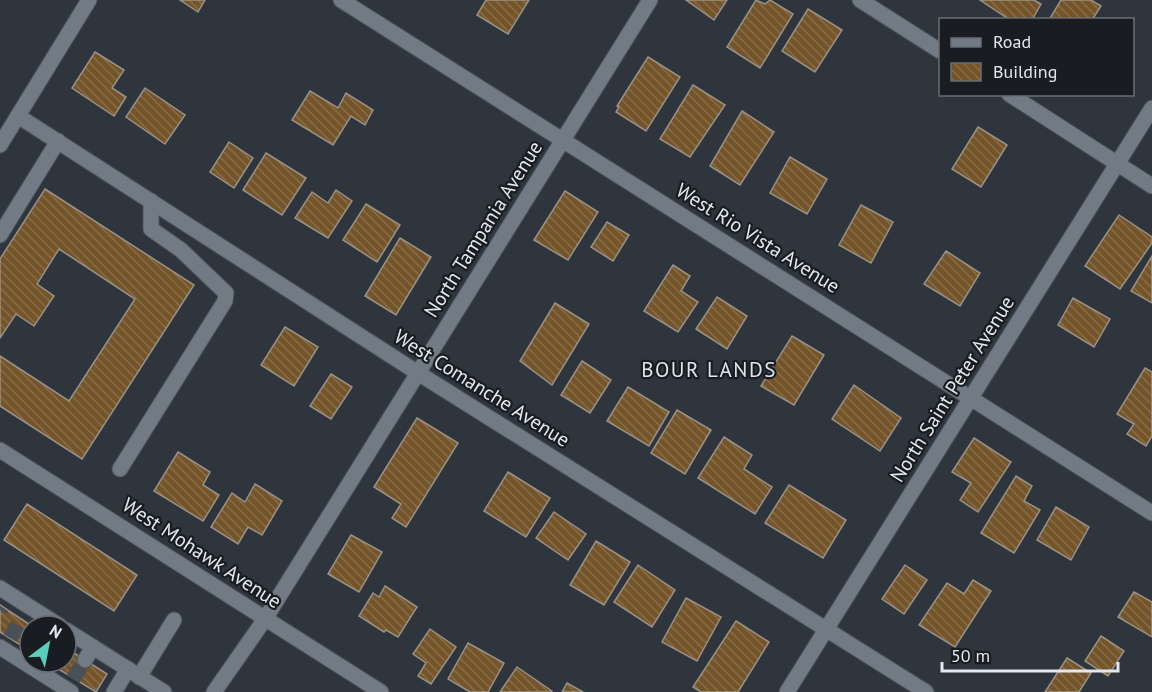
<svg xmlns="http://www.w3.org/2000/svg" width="1152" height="692" viewBox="0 0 1152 692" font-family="'PT Sans',sans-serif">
  <defs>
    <pattern id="building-back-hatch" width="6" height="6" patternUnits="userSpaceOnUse" patternTransform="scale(1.5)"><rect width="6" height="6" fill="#745429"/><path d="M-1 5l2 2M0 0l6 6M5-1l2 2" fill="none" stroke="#886d48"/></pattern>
  </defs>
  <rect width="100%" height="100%" fill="#2e353d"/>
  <g fill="url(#building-back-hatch)" stroke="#9a9187" stroke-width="1.5">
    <polygon points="180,0 205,0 198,12"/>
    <polygon points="486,0 529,0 508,34 477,15"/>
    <polygon points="686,0 727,0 714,20"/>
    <polygon points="756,0 765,4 770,0 793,14 760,68 727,47"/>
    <polygon points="980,0 1034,0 1041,4 1032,20 1010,20"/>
    <polygon points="1061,0 1091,0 1101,6 1092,20 1049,20"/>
    <polygon points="808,9 842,30 815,72 782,51"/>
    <polygon points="95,52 124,70 112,88 126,97 114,116 72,88"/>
    <polygon points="648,57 680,77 646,131 616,112 619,107 617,106"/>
    <polygon points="693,85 725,105 690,157 660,139"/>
    <polygon points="145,88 185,115 165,144 126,117"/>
    <polygon points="310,91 338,108 346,93 373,110 365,125 351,116 333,145 292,120"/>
    <polygon points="742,111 774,132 740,185 710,166"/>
    <polygon points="978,127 1007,145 981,187 952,169"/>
    <polygon points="229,142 253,158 234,188 210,172"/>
    <polygon points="266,153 306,178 282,215 243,190"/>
    <polygon points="790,157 827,179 807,214 770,193"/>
    <polygon points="45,189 194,285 82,459 0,406 0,356 69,401 135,299 59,249 37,284 54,296 34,326 16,314 0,338 0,259"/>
    <polygon points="336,190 352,201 328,238 295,218 312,192 328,203"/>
    <polygon points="565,191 598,212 568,260 534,240"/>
    <polygon points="366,204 400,225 377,262 343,240"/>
    <polygon points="861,205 893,222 871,263 839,245"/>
    <polygon points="1119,215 1152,237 1152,243 1120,289 1085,266"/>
    <polygon points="607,222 629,235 613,261 591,247"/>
    <polygon points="400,238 431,257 396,315 365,296"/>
    <polygon points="946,251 980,273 960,306 924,284"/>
    <polygon points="1152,256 1152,303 1131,291"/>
    <polygon points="673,265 690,276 681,291 698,302 678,332 644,311"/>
    <polygon points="717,297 747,316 727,349 696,329"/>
    <polygon points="1073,298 1110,319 1094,347 1058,325"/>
    <polygon points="555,303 589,324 552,385 520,361"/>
    <polygon points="285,327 318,347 294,386 261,365"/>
    <polygon points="792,336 824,355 794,405 761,386"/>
    <polygon points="582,361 611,380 590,413 561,395"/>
    <polygon points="1145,368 1152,372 1152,436 1146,446 1127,434 1134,424 1117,414"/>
    <polygon points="331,374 352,387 331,419 310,406"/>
    <polygon points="854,385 901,418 880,451 832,419"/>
    <polygon points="628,387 669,412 649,446 607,421"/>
    <polygon points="677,410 711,430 685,474 651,453"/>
    <polygon points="417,418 458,443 406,527 392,518 401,504 374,487"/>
    <polygon points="724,437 752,455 744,469 772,487 755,514 698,478"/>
    <polygon points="974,438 1011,462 978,512 960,500 971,483 952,472"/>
    <polygon points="178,452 210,472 203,485 219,495 203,521 154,491"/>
    <polygon points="508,472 550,498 526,537 484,511"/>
    <polygon points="1016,476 1032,486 1024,501 1040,510 1014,553 981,533"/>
    <polygon points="255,484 282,501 262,535 248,527 238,544 211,527 232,493 245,502"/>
    <polygon points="789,485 846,520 823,558 765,523"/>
    <polygon points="27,504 137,575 114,611 4,540"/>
    <polygon points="1056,507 1089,527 1071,560 1037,540"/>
    <polygon points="554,512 586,534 568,560 536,538"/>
    <polygon points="351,535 382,552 359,592 328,574"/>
    <polygon points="596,541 630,562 604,605 570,585"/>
    <polygon points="638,565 675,590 652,627 614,602"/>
    <polygon points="905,565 927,580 904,614 882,599"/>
    <polygon points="973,580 991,591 955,647 919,625 947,583 964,594"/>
    <polygon points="385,586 417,607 398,637 386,630 384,632 359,616 373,593 379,597"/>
    <polygon points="1134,592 1152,602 1152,637 1118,617"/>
    <polygon points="686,598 721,617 697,661 662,642"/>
    <polygon points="0,605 32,626 30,626 30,651 0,632"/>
    <polygon points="736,621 769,642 738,692 701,692 693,687"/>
    <polygon points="430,629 456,647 431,684 418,676 426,663 413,654"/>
    <polygon points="1101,636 1124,651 1108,676 1085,661"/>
    <polygon points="468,643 504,663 488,692 470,692 448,679"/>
    <polygon points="66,648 107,674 96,692 47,662 66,662"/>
    <polygon points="1067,658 1091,673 1079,692 1045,692"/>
    <polygon points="517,667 552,691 551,692 500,692"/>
    <polygon points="567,683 583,692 562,692"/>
  </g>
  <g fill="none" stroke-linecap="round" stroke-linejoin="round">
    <g stroke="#495057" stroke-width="15" stroke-dasharray="15 8" stroke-linecap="butt">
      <polyline points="0,610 2,607"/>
      <polyline points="10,638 21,619"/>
      <polyline points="29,651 30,650"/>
      <polyline points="51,665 52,662"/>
      <polyline points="73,679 85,660"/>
    </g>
    <g stroke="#4b5258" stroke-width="17">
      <g id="minor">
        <polyline points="341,0 1152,513"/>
        <polyline points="860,0 940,51"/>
        <polyline points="1009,94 1152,186"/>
        <polyline points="18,116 418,373 926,692"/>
        <polyline points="0,145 89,0"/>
        <polyline points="0,235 58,141"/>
        <polyline points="0,450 381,692"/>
        <polyline points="120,469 225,301 226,293 181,250 151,229 151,201"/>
        <polyline points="0,588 60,626"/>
        <polyline points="66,630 164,692"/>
        <polyline points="0,647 71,692"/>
        <polyline points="85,660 93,647"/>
        <polyline points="139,677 174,620"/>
        <polyline points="114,692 128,669"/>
        <polyline points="214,692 265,619 650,0"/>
        <polyline points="787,692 1152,108"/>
      </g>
    </g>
    <use href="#minor" stroke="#727b85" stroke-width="15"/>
  </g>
  <g text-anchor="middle" stroke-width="4.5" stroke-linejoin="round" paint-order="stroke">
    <g font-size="20" fill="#e3e8ed" stroke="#191c20">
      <text transform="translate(483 229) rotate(-58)" y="7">North Tampania Avenue</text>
      <text transform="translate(758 238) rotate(32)" y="7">West Rio Vista Avenue</text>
      <text transform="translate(482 388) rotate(32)" y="7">West Comanche Avenue</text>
      <text transform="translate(952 389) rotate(-58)" y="7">North Saint Peter Avenue</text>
      <text transform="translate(202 553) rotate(33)" y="7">West Mohawk Avenue</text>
    </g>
    <g font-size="21" letter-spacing="1.5" fill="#dce6f0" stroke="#191c20">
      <text x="709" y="377">BOUR LANDS</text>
    </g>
  </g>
  <rect x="939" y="18" width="195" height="78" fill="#191c20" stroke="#6a6e72" stroke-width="1.5"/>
  <rect x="951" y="38" width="30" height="9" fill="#727b85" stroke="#6a6e72" stroke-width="1.5"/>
  <text x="993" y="48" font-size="18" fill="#e3e8ed">Road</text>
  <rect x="951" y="63" width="30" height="18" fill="url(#building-back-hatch)" stroke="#6a6e72" stroke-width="1.5"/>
  <text x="993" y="78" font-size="18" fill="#e3e8ed">Building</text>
  <g transform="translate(48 644) rotate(32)"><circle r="28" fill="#191c20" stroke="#6a6e72" stroke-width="1.5"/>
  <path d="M0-4.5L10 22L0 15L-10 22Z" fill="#5acebd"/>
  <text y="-9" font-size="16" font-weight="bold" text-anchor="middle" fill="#e3e8ed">N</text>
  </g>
  <path d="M942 662v9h176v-9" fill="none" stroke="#e3e8ed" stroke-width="3"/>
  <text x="951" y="662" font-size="18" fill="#e3e8ed" stroke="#191c20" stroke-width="4.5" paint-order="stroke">50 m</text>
</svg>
